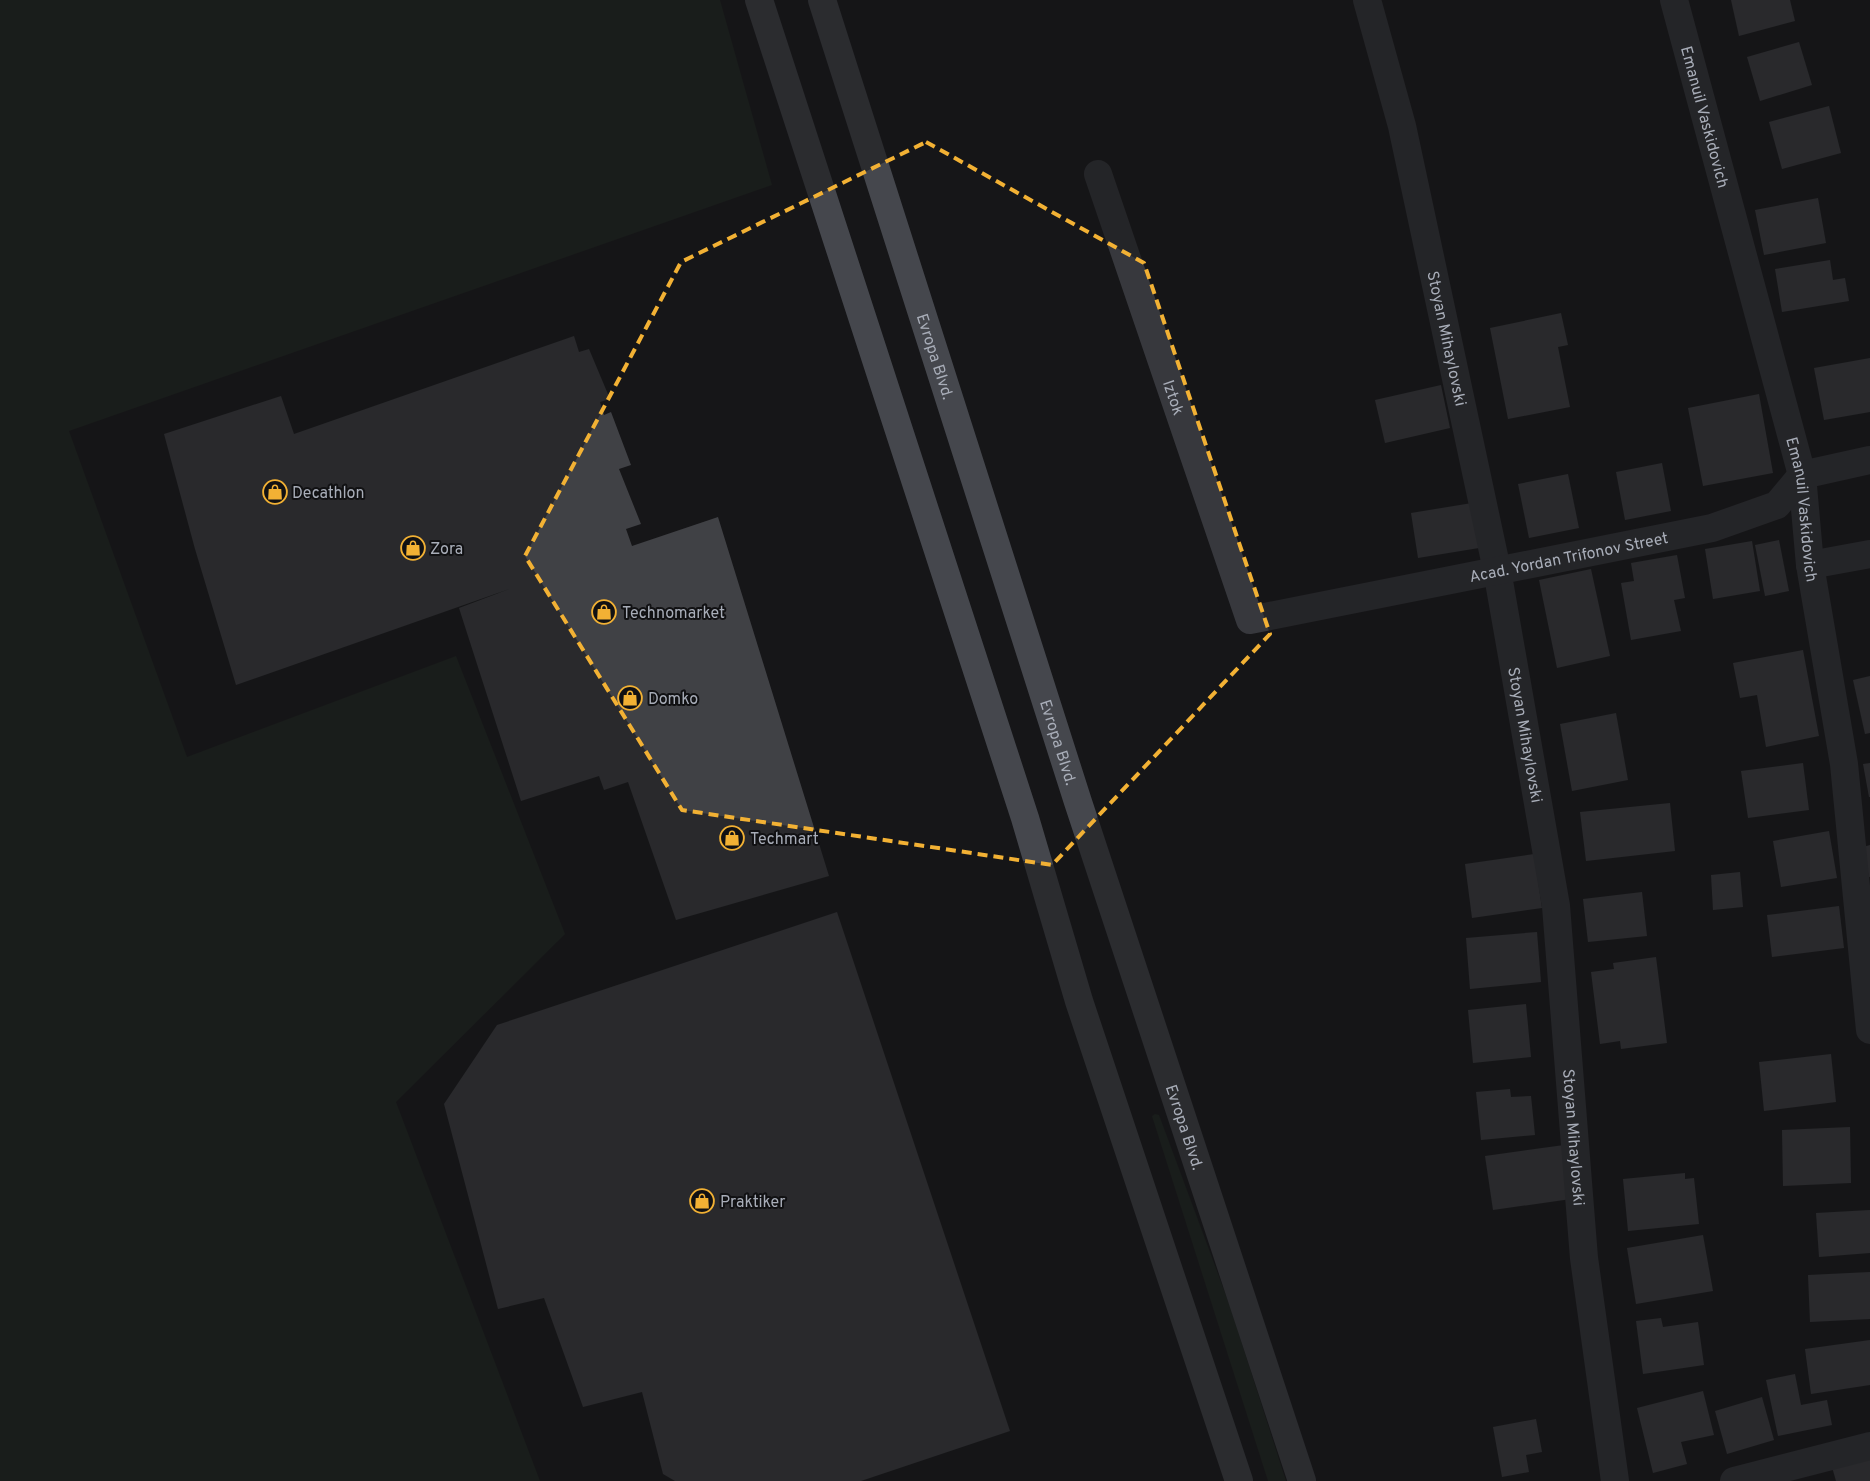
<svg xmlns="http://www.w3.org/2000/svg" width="1870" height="1481" viewBox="0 0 1870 1481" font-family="Overpass,sans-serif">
  <rect width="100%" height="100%" fill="#161618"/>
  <g fill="#1e261f">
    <polygon points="0,0 720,0 772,185 69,431 187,757 456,656 565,934 396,1102 540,1481 0,1481"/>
    <polygon points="1155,1114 1159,1115 1230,1306 1286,1481 1268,1481 1152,1116"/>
  </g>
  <g fill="#404145">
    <polygon points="1731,0 1790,0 1795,21 1739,36"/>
    <polygon points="1799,42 1812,85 1760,101 1747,57"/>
    <polygon points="1829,106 1841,153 1782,169 1769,122"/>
    <polygon points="1818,198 1826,243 1764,255 1755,210"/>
    <polygon points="1830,260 1833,280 1845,278 1849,301 1782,312 1775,269"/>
    <polygon points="1561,313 1568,345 1558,347 1570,407 1508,419 1490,328"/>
    <polygon points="574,336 579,352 589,349 610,399 600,402 604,415 611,412 631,465 619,469 641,524 626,529 632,546 718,517 829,876 676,920 628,782 604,790 599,776 521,801 459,608 512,588 236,685 195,549 164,434 281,396 294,434"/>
    <polygon points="1870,358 1870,412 1824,420 1814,368"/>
    <polygon points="1441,385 1450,428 1385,443 1375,400"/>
    <polygon points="1759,394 1773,473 1703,486 1688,408"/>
    <polygon points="1662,463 1671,511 1625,520 1616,472"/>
    <polygon points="1568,474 1579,528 1529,538 1518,484"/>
    <polygon points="1472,503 1479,548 1418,558 1411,513"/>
    <polygon points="1779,540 1789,591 1765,596 1755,545"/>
    <polygon points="1752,541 1760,591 1713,599 1705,549"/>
    <polygon points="1677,555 1685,598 1674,600 1681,631 1631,640 1621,583 1634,581 1631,563"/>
    <polygon points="1591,569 1610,656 1557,668 1539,580"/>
    <polygon points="1803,650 1819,736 1766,747 1757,695 1740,698 1733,663"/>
    <polygon points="1870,676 1870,733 1865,734 1853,680"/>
    <polygon points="1616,713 1628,780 1572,791 1560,724"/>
    <polygon points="1803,763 1809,810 1748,818 1741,771"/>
    <polygon points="1870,763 1870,797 1869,797 1863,764"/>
    <polygon points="1670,803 1675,851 1586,861 1580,812"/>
    <polygon points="1829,831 1837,878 1781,887 1773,841"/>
    <polygon points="1870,845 1870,877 1869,877 1863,847"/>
    <polygon points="1534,854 1542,908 1472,918 1465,864"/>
    <polygon points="1740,872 1743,907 1713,910 1711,875"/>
    <polygon points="1642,892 1647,936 1588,942 1583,899"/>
    <polygon points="1839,906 1844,948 1772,957 1767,915"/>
    <polygon points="837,912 1010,1431 861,1481 675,1481 663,1474 642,1392 583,1407 544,1298 498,1309 444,1104 497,1025"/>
    <polygon points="1537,932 1541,982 1470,989 1466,938"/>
    <polygon points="1656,957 1667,1043 1621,1049 1620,1041 1600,1044 1591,972 1614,969 1613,963"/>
    <polygon points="1526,1004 1531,1057 1473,1063 1468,1010"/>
    <polygon points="1831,1054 1836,1102 1764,1111 1759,1062"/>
    <polygon points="1510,1089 1511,1097 1531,1096 1535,1135 1481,1140 1476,1092"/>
    <polygon points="1850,1127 1851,1183 1783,1186 1782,1130"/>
    <polygon points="1564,1145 1571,1199 1493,1210 1485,1156"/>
    <polygon points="1685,1173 1685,1179 1694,1178 1699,1224 1628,1231 1623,1179"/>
    <polygon points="1870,1210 1870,1253 1819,1257 1816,1213"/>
    <polygon points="1703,1235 1713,1291 1636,1304 1627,1248"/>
    <polygon points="1870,1272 1870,1319 1810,1322 1808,1275"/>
    <polygon points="1661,1318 1663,1327 1698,1322 1704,1365 1643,1374 1636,1321"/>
    <polygon points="1870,1340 1870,1385 1811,1394 1805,1349"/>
    <polygon points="1795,1374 1801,1405 1827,1400 1832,1425 1778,1436 1766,1380"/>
    <polygon points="1703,1391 1714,1435 1681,1442 1687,1464 1653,1473 1637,1408"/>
    <polygon points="1762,1397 1774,1440 1727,1454 1715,1411"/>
    <polygon points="1536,1419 1542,1452 1526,1455 1529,1472 1502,1477 1493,1427"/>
    <polygon points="1870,1457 1870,1481 1836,1481 1832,1467"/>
  </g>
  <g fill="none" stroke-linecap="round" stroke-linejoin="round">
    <g stroke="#37383d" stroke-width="28">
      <path id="s1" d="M1367,0L1402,126L1497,570L1556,906L1584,1258L1615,1481"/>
      <path id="s2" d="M1674,0L1802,475L1810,565L1844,764L1870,1030"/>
      <path id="s3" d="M1098,174L1250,620L1712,528L1777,505L1802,475L1870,460"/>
      <polyline points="1810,565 1870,554"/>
      <polyline points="1734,1481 1870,1446"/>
    </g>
    <g stroke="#45474d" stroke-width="28">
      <polyline points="759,0 1025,818 1079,1001 1239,1481"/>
      <path id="s4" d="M822,0L1078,802L1302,1481"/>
    </g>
  </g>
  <path d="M0 0H1870V1481H0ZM926,142L1144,263L1270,634L1052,865L682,810L525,556L681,262Z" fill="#161618" fill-opacity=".55" fill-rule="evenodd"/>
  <path fill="none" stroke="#f2b134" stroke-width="4" stroke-dasharray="10 6" stroke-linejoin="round" d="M926,142L1144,263L1270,634L1052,865L682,810L525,556L681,262Z"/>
  <defs>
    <g id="shop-ring" transform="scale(1.25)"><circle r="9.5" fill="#111113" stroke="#f2b134" stroke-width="1.5"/><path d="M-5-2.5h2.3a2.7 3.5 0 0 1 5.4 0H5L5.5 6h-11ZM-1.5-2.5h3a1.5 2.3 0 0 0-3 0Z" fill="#f2b134"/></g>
  </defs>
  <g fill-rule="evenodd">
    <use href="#shop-ring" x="275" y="492"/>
    <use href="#shop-ring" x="413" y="548"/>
    <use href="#shop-ring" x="604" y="612"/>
    <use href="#shop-ring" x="630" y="698"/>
    <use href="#shop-ring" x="732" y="838"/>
    <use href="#shop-ring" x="702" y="1201"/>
  </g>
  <g text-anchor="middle" stroke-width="4" stroke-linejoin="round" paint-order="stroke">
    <g font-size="16" fill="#a8adb8" stroke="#111113">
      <text dy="6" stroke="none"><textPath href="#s2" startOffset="121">Emanuil Vaskidovich</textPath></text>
      <text dy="6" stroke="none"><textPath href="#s1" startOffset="348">Stoyan Mihaylovski</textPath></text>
      <text dy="6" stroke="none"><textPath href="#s4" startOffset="374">Evropa Blvd.</textPath></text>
      <text dy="6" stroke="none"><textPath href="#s3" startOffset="236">Iztok</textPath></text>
      <text dy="6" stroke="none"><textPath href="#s2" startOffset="526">Emanuil Vaskidovich</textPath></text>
      <text dy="6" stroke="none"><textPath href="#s3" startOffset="796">Acad. Yordan Trifonov Street</textPath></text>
      <text dy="6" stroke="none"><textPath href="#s1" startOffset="752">Stoyan Mihaylovski</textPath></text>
      <text dy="6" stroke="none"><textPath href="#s4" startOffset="779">Evropa Blvd.</textPath></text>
      <text dy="6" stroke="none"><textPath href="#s4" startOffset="1184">Evropa Blvd.</textPath></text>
      <text dy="6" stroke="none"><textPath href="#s1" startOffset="1158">Stoyan Mihaylovski</textPath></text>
    </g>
    <g font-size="16" fill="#a8adb8" stroke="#111113" text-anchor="start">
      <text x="292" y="498">Decathlon</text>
      <text x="430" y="554">Zora</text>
      <text x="622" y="618">Technomarket</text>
      <text x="648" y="704">Domko</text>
      <text x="750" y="844">Techmart</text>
      <text x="720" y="1207">Praktiker</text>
    </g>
  </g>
</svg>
